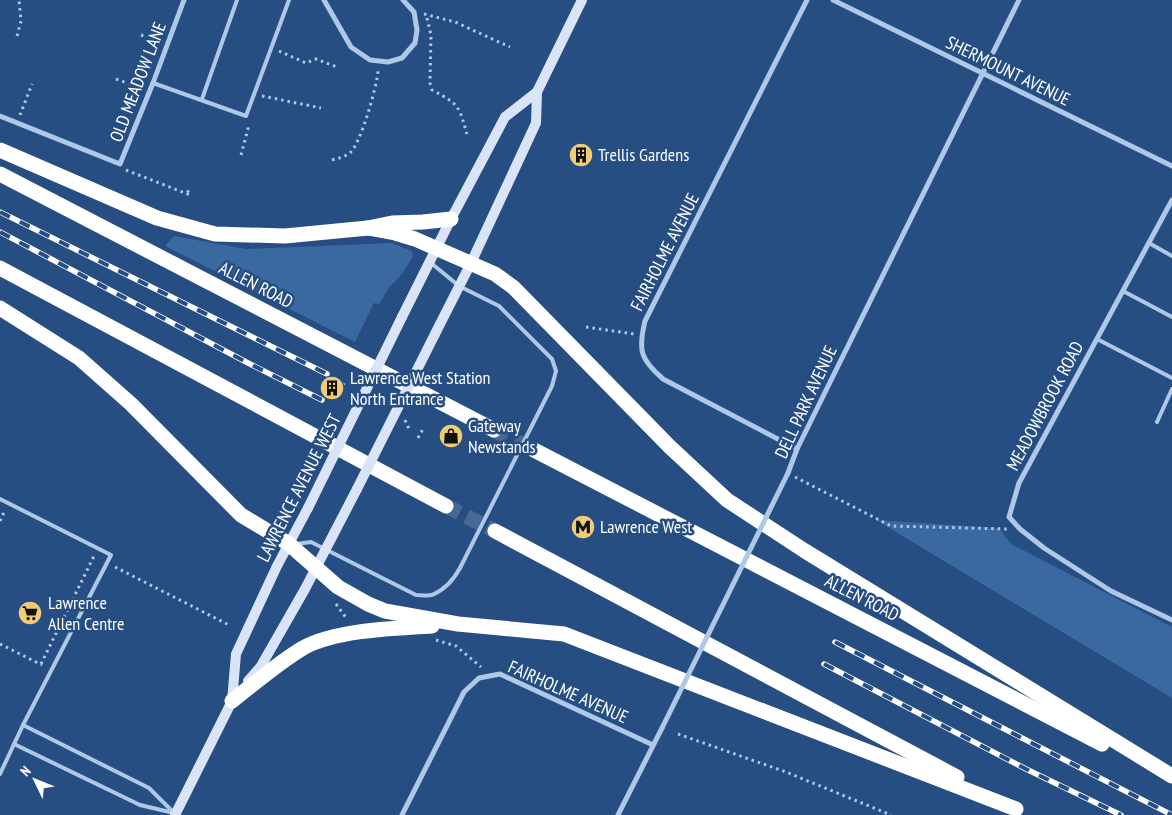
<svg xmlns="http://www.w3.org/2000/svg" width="1172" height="815" viewBox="0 0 1172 815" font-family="'PT Sans Narrow',sans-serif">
  <rect width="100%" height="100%" fill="#264e83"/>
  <g fill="#3a68a0">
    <polygon points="174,236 246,249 392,243 412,251 413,256 403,273 388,289 379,305 374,303 355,342 165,246"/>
    <polygon points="876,520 999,528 1011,544 1172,627 1172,698"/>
  </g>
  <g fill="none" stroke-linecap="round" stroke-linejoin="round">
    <g stroke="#476996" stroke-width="15" stroke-dasharray="15 8" stroke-linecap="butt">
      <polyline points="494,430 534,450"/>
      <polyline points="446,506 495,531"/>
    </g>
    <g stroke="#afc8e7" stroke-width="3" stroke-dasharray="2.5 4" stroke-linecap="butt">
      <polyline points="424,14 455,22 510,47"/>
      <path d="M427,18L431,35L430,83L432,90C461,105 459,107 468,138"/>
      <polyline points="141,35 159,42"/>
      <polyline points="17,36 21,21 19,0"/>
      <polyline points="279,51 306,63 316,59 337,67"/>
      <polyline points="116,79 141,88"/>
      <polyline points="262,96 321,108"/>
      <polyline points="20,115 32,84"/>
      <polyline points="241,155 248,129 247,124"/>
      <path d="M332,160C339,158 345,157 350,153C361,143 377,86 378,71"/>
      <polyline points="126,170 190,195 186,188"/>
      <polyline points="586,327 634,334"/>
      <polyline points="337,396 344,383"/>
      <polyline points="405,420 409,429"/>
      <polyline points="418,438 424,427"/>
      <polyline points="795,477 891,526 1007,529"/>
      <polyline points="0,521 5,510"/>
      <polyline points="115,567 229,625"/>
      <polyline points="336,604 347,619"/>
      <polyline points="436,640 456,646 481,667"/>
      <polyline points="0,644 42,665"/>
      <polyline points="41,664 94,556"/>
      <polyline points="678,734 786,772 891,815"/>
    </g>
    <g stroke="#afc8e7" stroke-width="4">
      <polyline points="153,83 246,116 289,0"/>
      <polyline points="202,99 237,0"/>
      <polyline points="1149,243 1172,256"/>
      <polyline points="431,263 459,286 499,306 552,359 556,371 552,386"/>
      <polyline points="1123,291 1172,317"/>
      <polyline points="1097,339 1172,378"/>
      <polyline points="1157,422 1172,389"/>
      <polyline points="0,499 111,555 23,725 0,774"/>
      <path d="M296,544L311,542L416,595C420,595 427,596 432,595C444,590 454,579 460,568"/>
      <polyline points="23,725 149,788 175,814"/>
      <polyline points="14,744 140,805 174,813"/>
    </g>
    <g stroke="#afc8e7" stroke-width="5">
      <polyline points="324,0 351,47 370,60 388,62 402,58 415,43 417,30 414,12 403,0"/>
      <polyline points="833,0 1172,166"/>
      <polyline points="0,116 120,164 153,83 184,0"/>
      <polyline points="1172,200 1019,483 1009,517 1020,529 1044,548 1111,591 1172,620"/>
      <path d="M797,449L663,379C640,359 638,350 645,321L807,0"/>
      <polyline points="788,473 797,449 1019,0"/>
      <polyline points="402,815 464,692 479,678 500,674 653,745"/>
      <polyline points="618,815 662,728"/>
    </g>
    <g stroke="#d9e5f6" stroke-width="10">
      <polyline points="402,317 451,219 505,117 537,92 582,0"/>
      <polyline points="435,334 471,263 536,123 537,92"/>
      <polyline points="248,681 261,666 305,589 357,489"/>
      <polyline points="232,701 236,654 277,566 308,508"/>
      <polyline points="175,815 232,701 236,696"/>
    </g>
    <g stroke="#fff" stroke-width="15">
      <polyline points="0,150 157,218 215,234 285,236 368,228 392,223 423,222 451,219"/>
      <polyline points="0,174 494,430"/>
      <polyline points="368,228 395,233 415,239 495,274 513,287 670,447 727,500 805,551 1172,776"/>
      <polyline points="0,268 446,506"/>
      <polyline points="0,308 79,358 131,404 241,515 289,544 338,587 368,604 385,611 458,624 564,634 1016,809"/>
      <polyline points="534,450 1102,744"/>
      <polyline points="495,531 957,777"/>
      <path d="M232,701C255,683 278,663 303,648C335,630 396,628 432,626"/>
    </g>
    <g stroke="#fff" stroke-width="5.5">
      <g id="rail">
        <polyline points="0,212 327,374"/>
        <polyline points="0,232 248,363 322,400"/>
        <polyline points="835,642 1172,815"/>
        <polyline points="824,664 1026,769 1121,815"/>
      </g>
    </g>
    <use href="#rail" stroke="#264e83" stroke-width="4" stroke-dasharray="11" stroke-linecap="butt"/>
    <polyline stroke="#afc8e7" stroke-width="4" points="460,568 552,386"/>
    <polyline stroke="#afc8e7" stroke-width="5" points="662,728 788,473"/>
    <g stroke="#d9e5f6" stroke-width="10">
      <polyline points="357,489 435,334"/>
      <polyline points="308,508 402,317"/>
    </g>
  </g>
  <defs>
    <g id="building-disc" transform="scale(1.25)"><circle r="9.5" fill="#f0cd74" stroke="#264e83"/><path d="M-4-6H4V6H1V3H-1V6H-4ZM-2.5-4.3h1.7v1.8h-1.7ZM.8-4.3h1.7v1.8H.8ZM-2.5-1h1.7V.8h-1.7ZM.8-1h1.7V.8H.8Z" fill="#111"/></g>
    <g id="shop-disc" transform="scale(1.25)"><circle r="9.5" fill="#f0cd74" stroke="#264e83"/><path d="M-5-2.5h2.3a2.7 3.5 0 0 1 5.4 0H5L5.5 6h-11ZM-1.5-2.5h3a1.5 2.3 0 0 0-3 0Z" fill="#111"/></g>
    <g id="metro-disc" transform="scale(1.25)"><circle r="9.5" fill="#f0cd74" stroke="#264e83"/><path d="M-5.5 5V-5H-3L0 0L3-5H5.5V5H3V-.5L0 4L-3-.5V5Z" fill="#111"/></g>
    <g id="supermarket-disc" transform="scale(1.25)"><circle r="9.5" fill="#f0cd74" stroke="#264e83"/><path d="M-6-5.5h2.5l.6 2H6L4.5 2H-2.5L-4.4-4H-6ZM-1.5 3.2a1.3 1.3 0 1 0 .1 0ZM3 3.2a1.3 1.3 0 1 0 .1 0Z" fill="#111"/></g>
  </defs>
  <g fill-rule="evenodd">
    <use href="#building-disc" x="581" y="155"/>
    <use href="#building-disc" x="332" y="388"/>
    <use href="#shop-disc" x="451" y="436"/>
    <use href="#metro-disc" x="583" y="527"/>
    <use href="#supermarket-disc" x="30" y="613"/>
  </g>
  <g text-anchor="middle" stroke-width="5" stroke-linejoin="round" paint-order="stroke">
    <g font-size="18" fill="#fff" stroke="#264e83">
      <text transform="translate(1008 71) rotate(26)" y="6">SHERMOUNT AVENUE</text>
      <text transform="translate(138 82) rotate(-69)" y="6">OLD MEADOW LANE</text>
      <text transform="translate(665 252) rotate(-63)" y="6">FAIRHOLME AVENUE</text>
      <text transform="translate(256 285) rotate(27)" y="6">ALLEN ROAD</text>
      <text transform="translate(806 402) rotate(-65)" y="6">DELL PARK AVENUE</text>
      <text transform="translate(1045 406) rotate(-62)" y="6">MEADOWBROOK ROAD</text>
      <text transform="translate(299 488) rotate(-63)" y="6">LAWRENCE AVENUE WEST</text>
      <text transform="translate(862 598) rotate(27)" y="6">ALLEN ROAD</text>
      <text transform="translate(568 692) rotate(24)" y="6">FAIRHOLME AVENUE</text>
    </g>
    <g font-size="18" fill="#fff" stroke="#264e83" text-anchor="start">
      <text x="598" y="161">Trellis Gardens</text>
      <text x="350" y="384">Lawrence West Station<tspan x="350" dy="21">North Entrance</tspan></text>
      <text x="468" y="432">Gateway<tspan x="468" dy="21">Newstands</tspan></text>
      <text x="600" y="533">Lawrence West</text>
      <text x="48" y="609">Lawrence<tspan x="48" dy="21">Allen Centre</tspan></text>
    </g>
  </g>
  <g transform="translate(35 780) rotate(313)" stroke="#264e83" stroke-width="4" paint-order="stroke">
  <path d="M0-4L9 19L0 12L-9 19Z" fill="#ffffff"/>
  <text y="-8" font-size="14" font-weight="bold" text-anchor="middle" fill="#ffffff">N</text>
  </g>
</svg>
